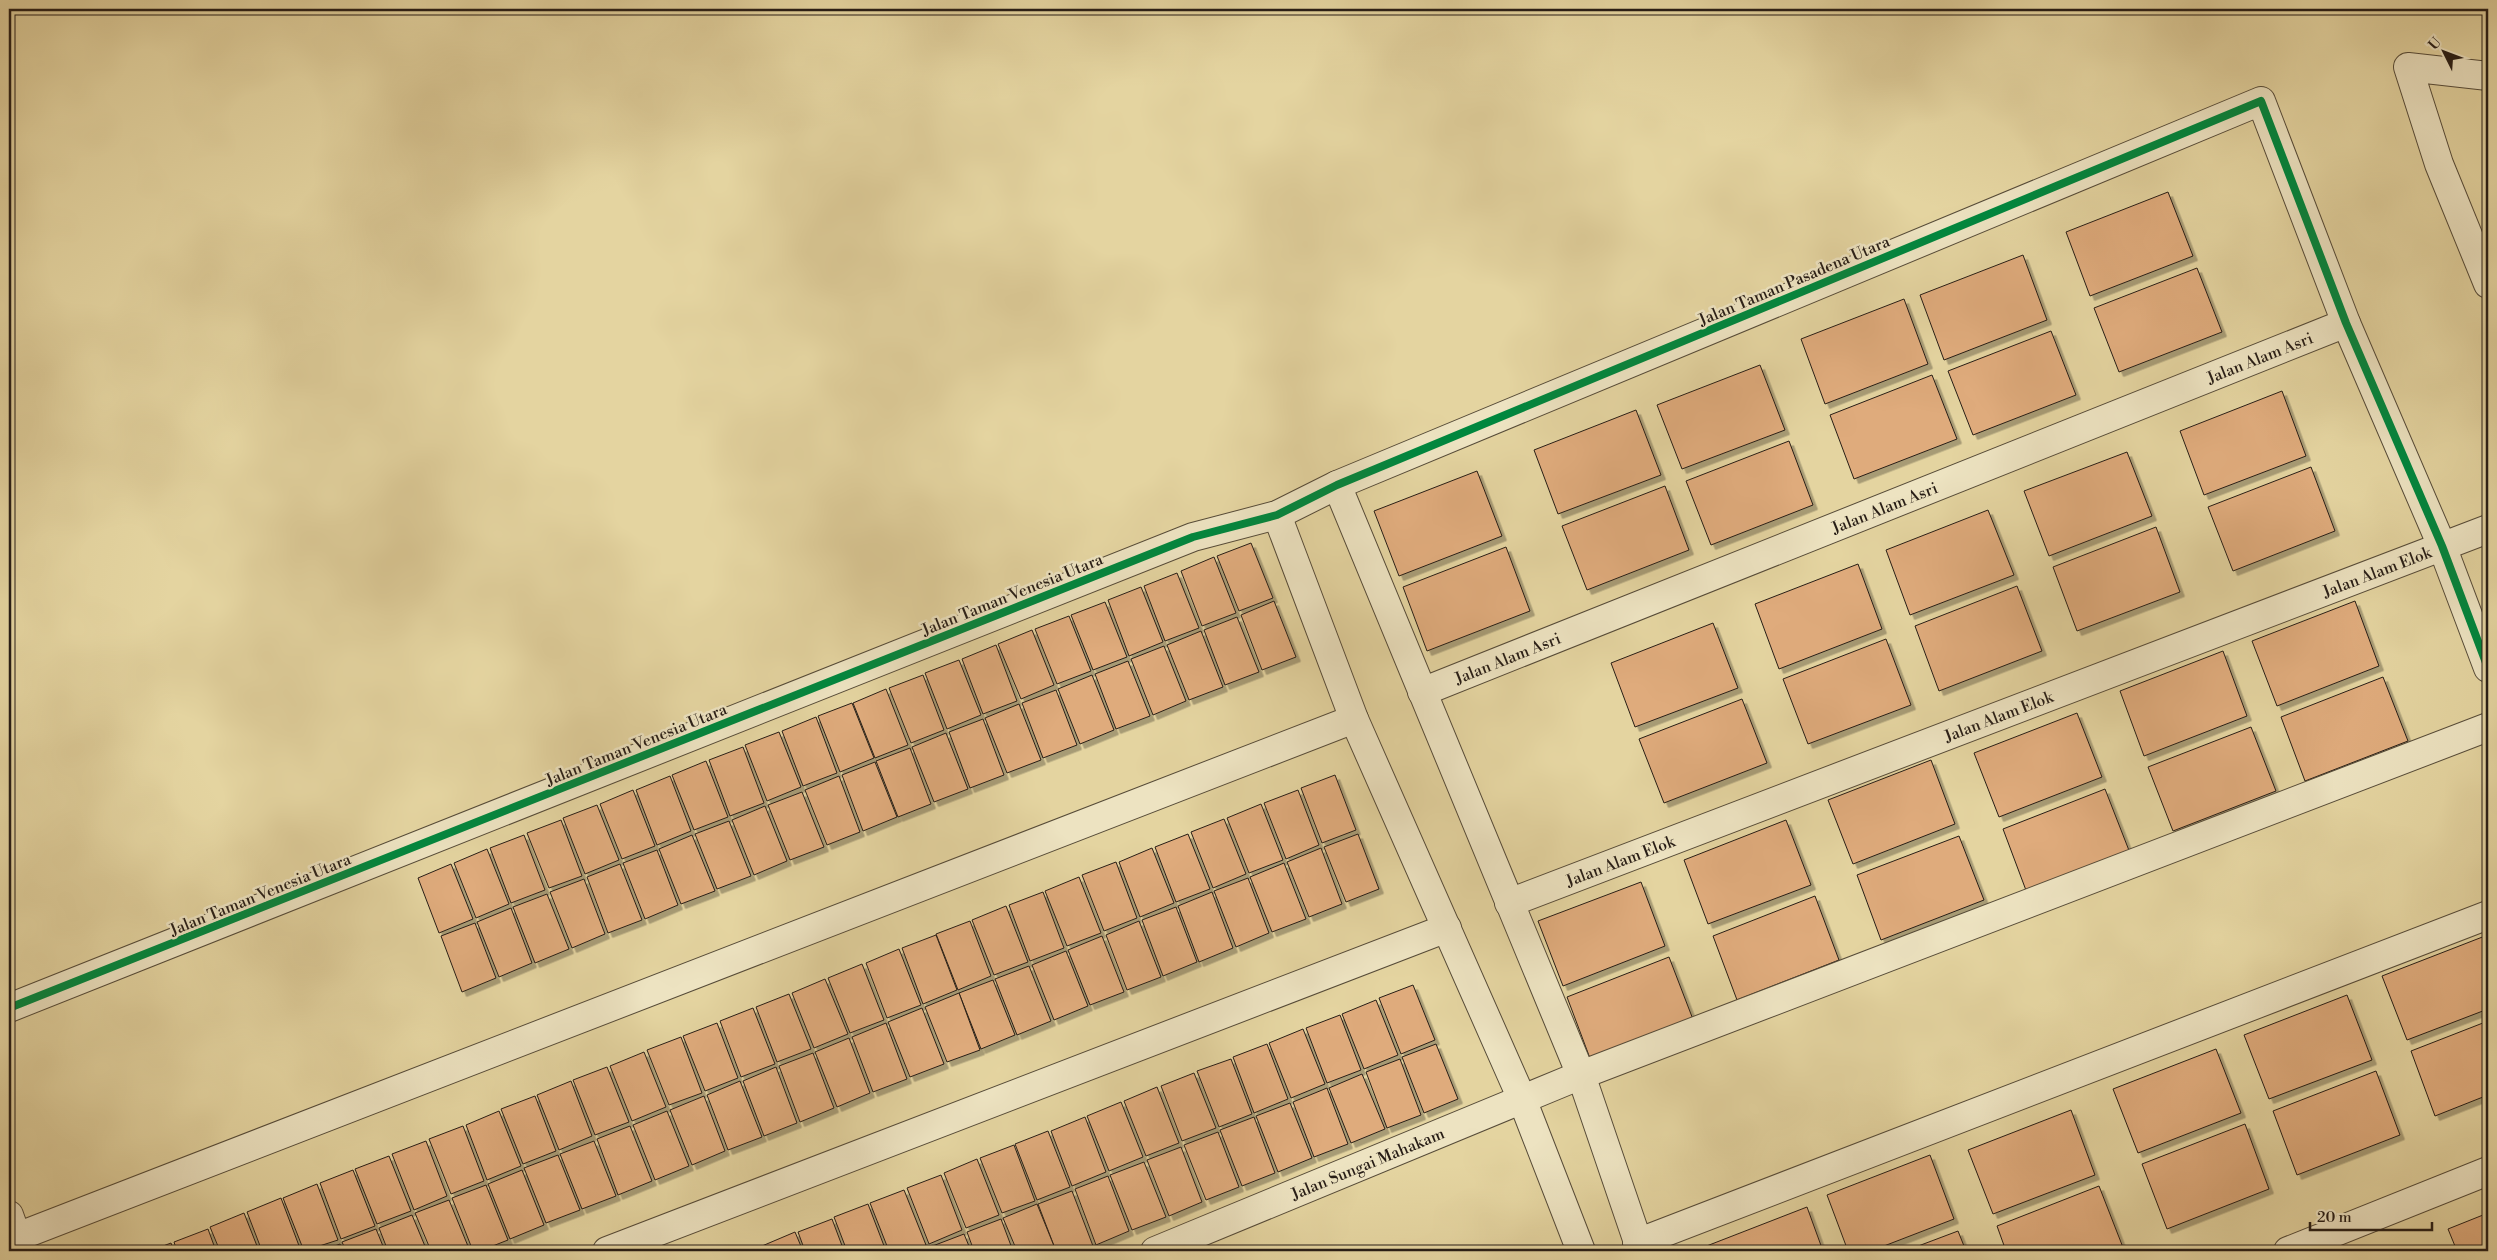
<svg xmlns="http://www.w3.org/2000/svg" width="2497" height="1260" viewBox="0 0 2497 1260" font-family="'Libre Bodoni',serif">
  <defs>
    <filter id="shadow"><feDropShadow dx="4.5" dy="4.5" stdDeviation="0" flood-color="#0004"/></filter>
  </defs>
  <rect width="100%" height="100%" fill="#e4d4a0"/>
  <filter id="stains"><feTurbulence type="fractalNoise" baseFrequency=".004" numOctaves="4"/><feColorMatrix values="0 0 0 0 .2 0 0 0 0 .09 0 0 0 0 .02 0 0 0 .5 -.17"/></filter>
  <radialGradient id="worn" r=".72"><stop offset=".6" stop-color="#630" stop-opacity="0"/><stop offset="1" stop-color="#630" stop-opacity=".3"/></radialGradient>
  <g fill="#dfab7b" stroke="#271d16" filter="url(#shadow)">
    <polygon points="2168,192 2193,256 2090,296 2066,232"/>
    <polygon points="2023,255 2047,320 1944,360 1920,295"/>
    <polygon points="2197,268 2222,332 2119,372 2094,308"/>
    <polygon points="1904,299 1928,364 1825,404 1801,339"/>
    <polygon points="2051,331 2076,395 1973,435 1948,371"/>
    <polygon points="1760,365 1785,430 1682,469 1657,405"/>
    <polygon points="1932,375 1957,439 1854,479 1830,415"/>
    <polygon points="2282,391 2306,456 2204,495 2180,431"/>
    <polygon points="1636,410 1661,475 1558,514 1534,450"/>
    <polygon points="1789,441 1813,505 1711,545 1686,481"/>
    <polygon points="2127,452 2152,516 2049,556 2024,491"/>
    <polygon points="2311,467 2335,531 2233,571 2208,507"/>
    <polygon points="1477,471 1502,536 1399,576 1374,511"/>
    <polygon points="1665,486 1689,550 1587,590 1562,526"/>
    <polygon points="1988,510 2014,575 1910,615 1886,550"/>
    <polygon points="2156,527 2180,592 2077,631 2053,567"/>
    <polygon points="1251,543 1273,598 1239,611 1217,556"/>
    <polygon points="1506,547 1530,611 1427,651 1403,587"/>
    <polygon points="1214,557 1236,613 1202,626 1181,571"/>
    <polygon points="1858,564 1882,629 1779,669 1755,604"/>
    <polygon points="1177,573 1199,628 1165,641 1144,586"/>
    <polygon points="2017,586 2042,651 1939,691 1915,626"/>
    <polygon points="1141,587 1163,642 1129,656 1108,600"/>
    <polygon points="1274,601 1296,657 1262,670 1241,615"/>
    <polygon points="2355,601 2379,666 2277,706 2252,641"/>
    <polygon points="1105,602 1127,657 1093,670 1071,615"/>
    <polygon points="1069,616 1091,671 1057,684 1035,629"/>
    <polygon points="1237,617 1259,672 1225,685 1204,630"/>
    <polygon points="1713,623 1738,688 1635,727 1611,663"/>
    <polygon points="1032,630 1054,685 1021,699 998,644"/>
    <polygon points="1201,631 1223,687 1189,700 1167,645"/>
    <polygon points="1886,639 1911,705 1808,744 1783,679"/>
    <polygon points="996,645 1017,701 983,714 962,659"/>
    <polygon points="1164,646 1186,701 1153,715 1131,659"/>
    <polygon points="2223,651 2247,716 2144,756 2120,691"/>
    <polygon points="959,660 981,715 947,729 925,673"/>
    <polygon points="1128,661 1150,716 1116,729 1095,674"/>
    <polygon points="923,675 944,730 911,743 889,688"/>
    <polygon points="1092,675 1114,730 1080,744 1058,689"/>
    <polygon points="2383,677 2408,741 2305,781 2281,717"/>
    <polygon points="886,689 908,745 875,758 853,703"/>
    <polygon points="1056,690 1077,745 1043,758 1022,703"/>
    <polygon points="1742,699 1767,763 1664,803 1639,739"/>
    <polygon points="852,703 874,758 840,772 818,716"/>
    <polygon points="1019,704 1041,760 1007,773 985,718"/>
    <polygon points="2077,713 2102,777 1999,817 1974,753"/>
    <polygon points="816,717 837,773 803,786 782,731"/>
    <polygon points="983,719 1004,775 970,788 949,732"/>
    <polygon points="2251,727 2276,791 2173,831 2148,767"/>
    <polygon points="779,732 801,787 767,801 745,745"/>
    <polygon points="946,733 968,789 934,802 912,747"/>
    <polygon points="743,747 764,803 730,816 709,760"/>
    <polygon points="910,748 931,804 898,817 876,761"/>
    <polygon points="1931,760 1955,824 1853,864 1828,800"/>
    <polygon points="706,761 728,817 694,830 672,775"/>
    <polygon points="875,762 897,817 863,831 842,775"/>
    <polygon points="1335,775 1356,830 1322,843 1301,788"/>
    <polygon points="670,776 691,831 657,845 636,790"/>
    <polygon points="839,776 860,832 827,845 805,790"/>
    <polygon points="2105,789 2130,853 2027,893 2003,829"/>
    <polygon points="633,790 655,846 622,859 600,804"/>
    <polygon points="1298,790 1319,845 1286,859 1264,803"/>
    <polygon points="802,792 824,847 790,860 768,805"/>
    <polygon points="1261,804 1283,860 1249,873 1227,818"/>
    <polygon points="597,805 619,860 585,874 563,818"/>
    <polygon points="765,806 787,861 754,875 732,820"/>
    <polygon points="1224,819 1246,874 1213,888 1191,832"/>
    <polygon points="561,820 582,876 549,888 527,833"/>
    <polygon points="1786,820 1811,885 1708,924 1684,860"/>
    <polygon points="729,821 751,876 717,889 695,834"/>
    <polygon points="1188,834 1210,889 1176,902 1155,847"/>
    <polygon points="1358,834 1379,889 1346,902 1324,847"/>
    <polygon points="524,835 545,890 511,903 490,848"/>
    <polygon points="692,835 715,891 681,904 659,849"/>
    <polygon points="1959,836 1984,900 1881,940 1857,875"/>
    <polygon points="1152,848 1174,903 1140,917 1119,862"/>
    <polygon points="1321,848 1342,904 1309,917 1287,862"/>
    <polygon points="487,849 509,904 476,918 454,863"/>
    <polygon points="657,850 678,905 645,919 623,863"/>
    <polygon points="1116,862 1137,918 1104,931 1082,875"/>
    <polygon points="1284,863 1306,919 1272,932 1250,877"/>
    <polygon points="451,864 473,919 439,933 418,878"/>
    <polygon points="620,864 642,920 608,933 587,877"/>
    <polygon points="1079,877 1101,933 1067,946 1045,891"/>
    <polygon points="1248,878 1269,933 1236,947 1214,891"/>
    <polygon points="584,879 605,934 572,948 550,892"/>
    <polygon points="1641,882 1665,946 1563,986 1538,921"/>
    <polygon points="1043,892 1064,948 1030,961 1009,905"/>
    <polygon points="1212,892 1233,948 1199,962 1178,906"/>
    <polygon points="547,894 569,949 535,963 513,907"/>
    <polygon points="1815,896 1839,960 1737,1000 1713,936"/>
    <polygon points="1006,906 1028,962 994,975 972,920"/>
    <polygon points="1176,907 1197,962 1163,976 1142,920"/>
    <polygon points="511,908 532,963 499,977 477,922"/>
    <polygon points="970,921 991,976 958,990 936,934"/>
    <polygon points="1139,921 1161,977 1127,990 1106,935"/>
    <polygon points="475,923 496,978 462,992 441,936"/>
    <polygon points="936,935 957,990 923,1004 902,948"/>
    <polygon points="1102,936 1124,992 1090,1005 1068,950"/>
    <polygon points="2485,936 2488,944 2488,1009 2407,1040 2382,976"/>
    <polygon points="899,949 921,1005 887,1018 866,963"/>
    <polygon points="1066,951 1088,1006 1054,1020 1032,965"/>
    <polygon points="1669,957 1694,1022 1591,1061 1567,997"/>
    <polygon points="862,964 884,1020 850,1033 828,978"/>
    <polygon points="1029,966 1051,1021 1017,1035 995,979"/>
    <polygon points="825,979 848,1034 814,1048 792,993"/>
    <polygon points="993,980 1015,1035 981,1049 959,993"/>
    <polygon points="1413,985 1435,1040 1401,1054 1379,998"/>
    <polygon points="959,993 980,1050 947,1062 925,1007"/>
    <polygon points="789,994 811,1049 777,1062 756,1007"/>
    <polygon points="2347,995 2372,1060 2269,1099 2244,1035"/>
    <polygon points="1376,1000 1398,1055 1364,1069 1342,1014"/>
    <polygon points="753,1008 775,1064 741,1077 720,1021"/>
    <polygon points="922,1008 944,1064 910,1077 888,1022"/>
    <polygon points="1340,1015 1361,1070 1327,1083 1306,1028"/>
    <polygon points="2488,1021 2488,1095 2435,1116 2411,1051"/>
    <polygon points="717,1023 738,1078 705,1091 683,1036"/>
    <polygon points="886,1023 907,1079 873,1092 852,1037"/>
    <polygon points="1303,1029 1325,1084 1291,1098 1269,1043"/>
    <polygon points="681,1037 702,1093 669,1105 647,1050"/>
    <polygon points="849,1038 870,1093 837,1107 815,1052"/>
    <polygon points="1267,1044 1288,1099 1254,1113 1233,1057"/>
    <polygon points="1436,1044 1458,1099 1424,1113 1402,1057"/>
    <polygon points="2216,1049 2241,1113 2138,1153 2113,1089"/>
    <polygon points="644,1052 666,1107 632,1121 610,1066"/>
    <polygon points="813,1053 834,1108 800,1122 779,1066"/>
    <polygon points="1231,1059 1252,1114 1219,1127 1197,1071"/>
    <polygon points="1400,1059 1421,1115 1387,1128 1366,1072"/>
    <polygon points="607,1067 629,1122 595,1135 573,1080"/>
    <polygon points="776,1067 797,1123 764,1136 743,1081"/>
    <polygon points="2376,1071 2400,1135 2297,1175 2273,1111"/>
    <polygon points="1194,1073 1216,1128 1182,1141 1161,1086"/>
    <polygon points="1362,1074 1385,1129 1351,1143 1329,1088"/>
    <polygon points="571,1081 592,1136 559,1150 537,1095"/>
    <polygon points="740,1081 762,1137 728,1150 707,1095"/>
    <polygon points="1157,1087 1179,1143 1146,1156 1124,1101"/>
    <polygon points="1327,1088 1348,1144 1314,1157 1293,1102"/>
    <polygon points="535,1096 556,1151 523,1164 501,1109"/>
    <polygon points="704,1096 725,1151 692,1165 670,1110"/>
    <polygon points="1121,1102 1143,1157 1109,1171 1087,1116"/>
    <polygon points="1290,1103 1312,1158 1278,1172 1256,1116"/>
    <polygon points="2071,1110 2095,1175 1993,1214 1968,1150"/>
    <polygon points="499,1111 521,1166 487,1180 466,1125"/>
    <polygon points="667,1111 689,1166 655,1180 633,1125"/>
    <polygon points="1085,1117 1106,1172 1072,1186 1051,1131"/>
    <polygon points="1254,1117 1275,1173 1242,1186 1220,1130"/>
    <polygon points="2245,1124 2269,1189 2167,1229 2142,1164"/>
    <polygon points="463,1126 484,1181 451,1194 429,1139"/>
    <polygon points="630,1126 652,1181 618,1195 597,1139"/>
    <polygon points="1048,1131 1070,1187 1037,1200 1015,1144"/>
    <polygon points="1218,1132 1239,1187 1206,1200 1184,1145"/>
    <polygon points="426,1141 447,1196 414,1210 392,1154"/>
    <polygon points="594,1141 616,1196 582,1209 560,1154"/>
    <polygon points="1014,1145 1035,1201 1002,1213 980,1158"/>
    <polygon points="1181,1147 1202,1202 1169,1216 1147,1160"/>
    <polygon points="558,1155 580,1210 546,1223 524,1168"/>
    <polygon points="1930,1155 1954,1219 1871,1251 1848,1251 1827,1195"/>
    <polygon points="389,1156 411,1211 377,1224 355,1169"/>
    <polygon points="977,1159 999,1215 966,1228 944,1173"/>
    <polygon points="1144,1162 1166,1217 1132,1230 1110,1175"/>
    <polygon points="353,1170 375,1226 341,1239 320,1183"/>
    <polygon points="522,1170 544,1225 510,1239 488,1184"/>
    <polygon points="941,1175 962,1230 929,1244 907,1188"/>
    <polygon points="1108,1176 1129,1231 1096,1245 1075,1189"/>
    <polygon points="317,1184 338,1240 304,1251 283,1198"/>
    <polygon points="486,1185 508,1240 480,1251 473,1251 452,1198"/>
    <polygon points="2099,1186 2124,1250 2006,1251 1997,1226"/>
    <polygon points="904,1190 926,1245 910,1251 889,1251 870,1203"/>
    <polygon points="1072,1191 1093,1246 1079,1251 1056,1251 1038,1204"/>
    <polygon points="281,1198 301,1251 262,1251 247,1212"/>
    <polygon points="449,1200 470,1251 431,1251 415,1213"/>
    <polygon points="868,1204 886,1251 847,1251 834,1217"/>
    <polygon points="1037,1204 1056,1251 1017,1251 1003,1218"/>
    <polygon points="1807,1207 1823,1251 1706,1251 1704,1247"/>
    <polygon points="244,1213 259,1251 220,1251 210,1227"/>
    <polygon points="2488,1213 2488,1251 2457,1251 2448,1229"/>
    <polygon points="412,1215 427,1251 388,1251 379,1228"/>
    <polygon points="832,1219 844,1251 805,1251 798,1232"/>
    <polygon points="1001,1219 1013,1251 974,1251 967,1232"/>
    <polygon points="208,1229 216,1251 177,1251 174,1242"/>
    <polygon points="376,1229 385,1251 346,1251 342,1242"/>
    <polygon points="1958,1231 1966,1251 1905,1251"/>
    <polygon points="795,1232 803,1251 764,1251 762,1246"/>
    <polygon points="964,1234 971,1251 932,1251 930,1247"/>
    <polygon points="171,1243 174,1251 150,1251"/>
    <polygon points="340,1244 343,1251 321,1251"/>
  </g>
  <g fill="none" stroke-linecap="round" stroke-linejoin="round">
    <g stroke="#564b38" stroke-width="30">
      <g id="minor">
        <polyline points="2488,76 2408,67 2439,164 2488,284"/>
        <polyline points="1337,485 1581,1075 1641,1251"/>
        <polyline points="1277,515 1354,719 1522,1099 1581,1251"/>
        <path id="s1" d="M1422,692L2346,323"/>
        <path id="s2" d="M1509,903L2488,529"/>
        <polyline points="9,1008 1193,537 1277,515 1337,485 2261,101 2346,323 2442,546 2488,668"/>
        <polyline points="9,1215 22,1251"/>
        <polyline points="17,1237 1354,719"/>
        <polyline points="1637,1243 2488,915"/>
        <polyline points="607,1251 1447,928"/>
        <path id="s3" d="M1155,1251L1581,1075L2488,727"/>
        <polyline points="2288,1251 2488,1171"/>
      </g>
    </g>
    <use href="#minor" stroke="#ede3c1" stroke-width="28"/>
    <g stroke="#ede3c1" stroke-width="11">
      <polyline id="cycleway" points="9,1008 1193,537 1277,515 1337,485 2261,101 2346,323 2442,546 2488,668"/>
    </g>
    <use href="#cycleway" stroke="#00873e" stroke-width="8"/>
  </g>
  <g text-anchor="middle" stroke-width="5" stroke-linejoin="round" paint-order="stroke">
    <g font-size="16" fill="#271d16" stroke="#ede3c1">
      <text transform="translate(1794 280) rotate(-23)" y="6">Jalan Taman Pasadena Utara</text>
      <text dy="6" stroke="none"><textPath href="#s1" startOffset="902">Jalan Alam Asri</textPath></text>
      <text dy="6" stroke="none"><textPath href="#s1" startOffset="498">Jalan Alam Asri</textPath></text>
      <text dy="6" stroke="none"><textPath href="#s2" startOffset="929">Jalan Alam Elok</textPath></text>
      <text transform="translate(1012 594) rotate(-22)" y="6">Jalan Taman Venesia Utara</text>
      <text dy="6" stroke="none"><textPath href="#s1" startOffset="92">Jalan Alam Asri</textPath></text>
      <text dy="6" stroke="none"><textPath href="#s2" startOffset="524">Jalan Alam Elok</textPath></text>
      <text transform="translate(636 744) rotate(-22)" y="6">Jalan Taman Venesia Utara</text>
      <text dy="6" stroke="none"><textPath href="#s2" startOffset="119">Jalan Alam Elok</textPath></text>
      <text transform="translate(260 894) rotate(-22)" y="6">Jalan Taman Venesia Utara</text>
      <text dy="6" stroke="none"><textPath href="#s3" startOffset="230">Jalan Sungai Mahakam</textPath></text>
    </g>
  </g>
  <rect width="2497" height="1260" fill="none" stroke="#e4d4a0" stroke-width="30"/>
  <rect x="10" y="10" width="2477" height="1240" fill="none" stroke="#271d16" stroke-width="2.5"/>
  <rect x="15" y="15" width="2467" height="1230" fill="none" stroke="#271d16"/>
  <g transform="translate(2444 52) rotate(312)" stroke="#ede3c1" stroke-width="4" paint-order="stroke">
  <path d="M0-4L9 19L0 12L-9 19Z" fill="#271d16"/>
  <text y="-8" font-size="14" font-weight="bold" text-anchor="middle" fill="#271d16">U</text>
  </g>
  <path d="M2310 1222v8h122v-8" fill="none" stroke="#271d16" stroke-width="2.5"/>
  <text x="2317" y="1222" font-size="15" fill="#271d16" stroke="#ede3c1" stroke-width="4" paint-order="stroke">20 m</text>
  <rect width="100%" height="100%" filter="url(#stains)"/>
  <rect width="100%" height="100%" fill="url(#worn)"/>
</svg>
